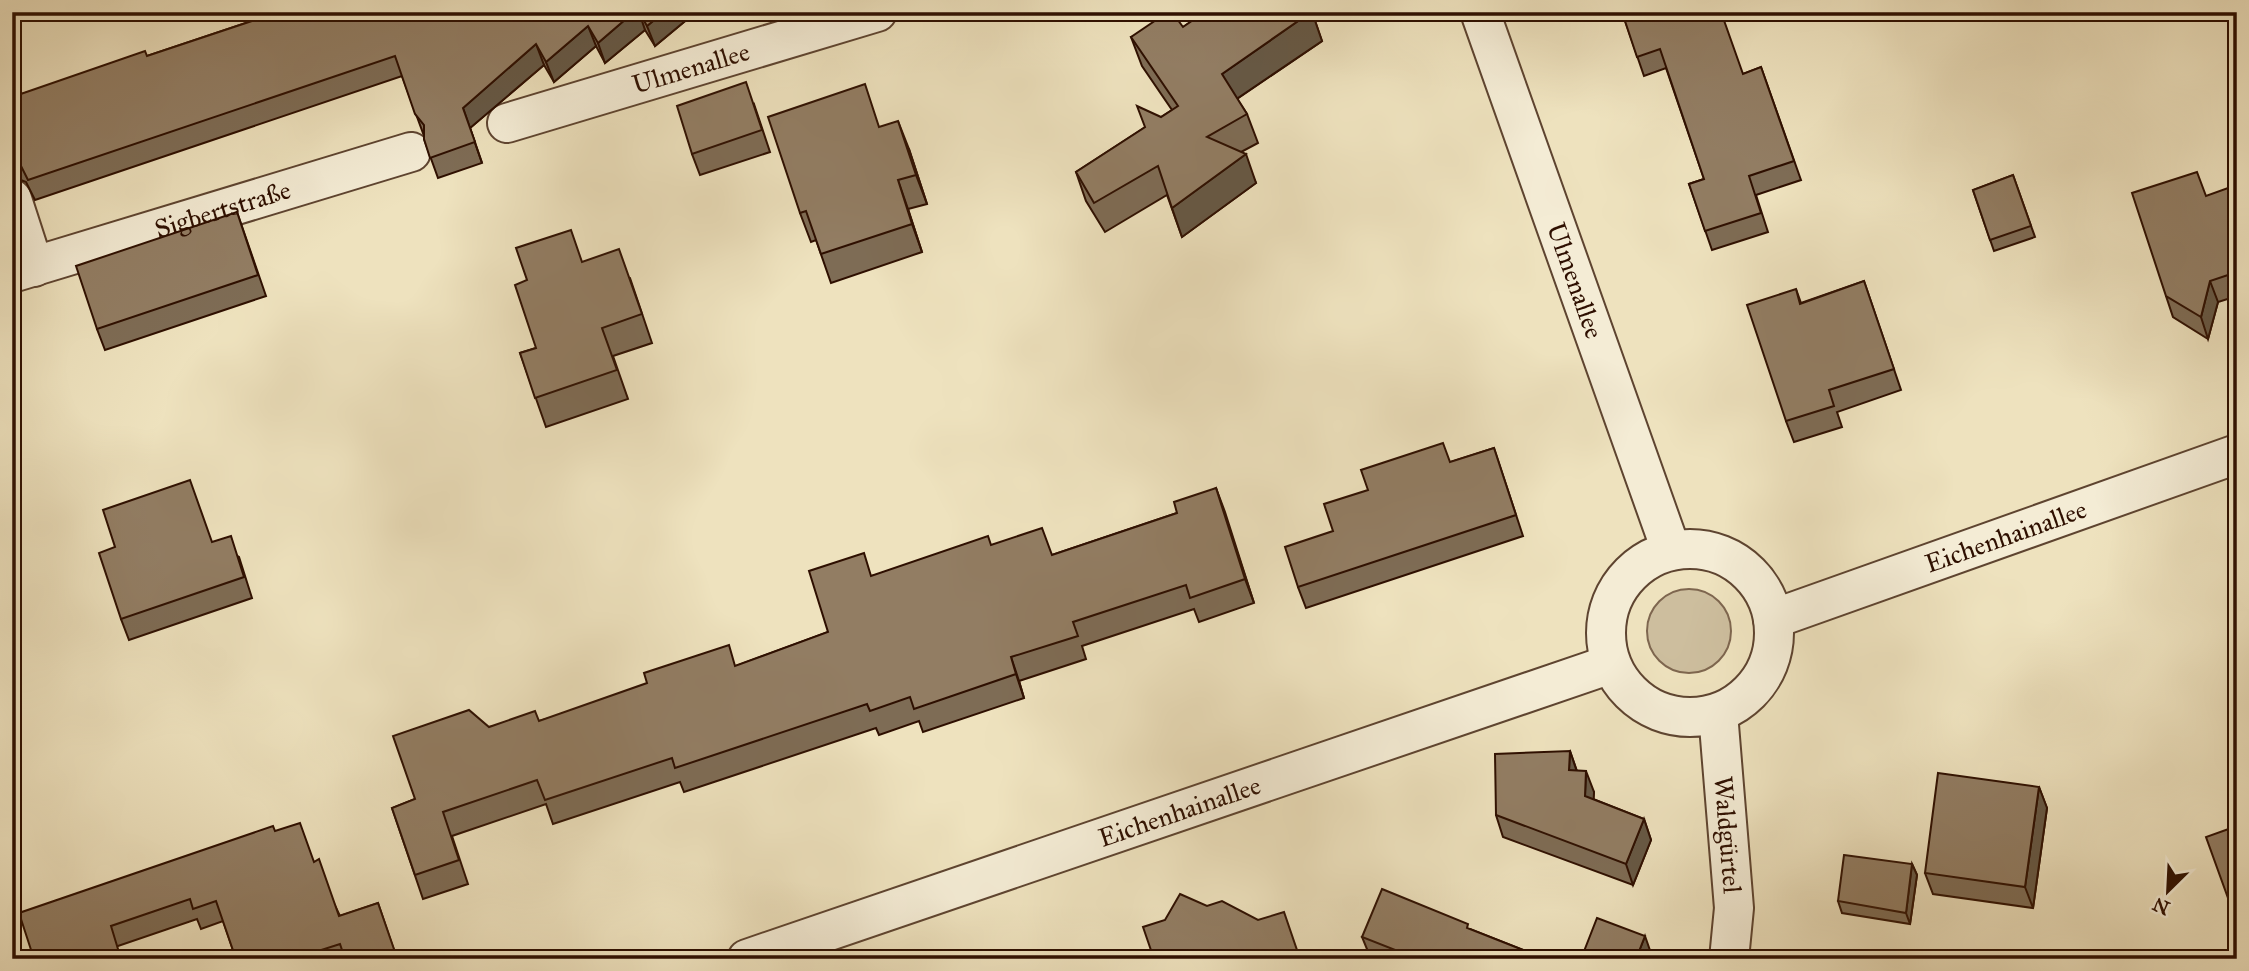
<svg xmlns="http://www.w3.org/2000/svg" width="2249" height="971" viewBox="0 0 2249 971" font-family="'IM FELL Great Primer',serif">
  <rect width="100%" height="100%" fill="#eee2be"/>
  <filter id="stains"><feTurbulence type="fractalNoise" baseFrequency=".00286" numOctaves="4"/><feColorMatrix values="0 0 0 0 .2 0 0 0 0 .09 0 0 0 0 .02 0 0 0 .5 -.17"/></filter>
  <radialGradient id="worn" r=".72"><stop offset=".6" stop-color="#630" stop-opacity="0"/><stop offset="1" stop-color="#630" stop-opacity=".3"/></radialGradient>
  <circle fill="#cdbe9e" stroke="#7e664f" stroke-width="2" cx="1689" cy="631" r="42"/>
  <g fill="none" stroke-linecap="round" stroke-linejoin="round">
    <g stroke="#5e4430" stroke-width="42">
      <g id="minor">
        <path id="s1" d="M1480,12L1671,550"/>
        <path id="s2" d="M507,123L877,12"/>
        <polyline points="12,199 34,267"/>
        <path id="s3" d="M12,273L411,152"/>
        <circle cx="1690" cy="633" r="84"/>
        <path id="s4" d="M1773,619L2237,454"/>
        <path id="s5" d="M1718,713L1734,908L1729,959"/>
        <path id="s6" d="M747,959L1611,664"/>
      </g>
    </g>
    <use href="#minor" stroke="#f4ecd5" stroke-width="38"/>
  </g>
  <g fill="#7e6c55" stroke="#2e0f00" stroke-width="2">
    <polygon points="279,12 696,12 655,46 645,30 605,63 596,46 554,82 544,65 470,128 482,163 438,178 424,139 424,136 402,76 35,200 26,182 16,178 12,178 12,97 147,56"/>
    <polygon points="768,12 800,12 771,21"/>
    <polygon points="1205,12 1312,12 1322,41 1237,99 1247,114 1258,143 1241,152 1256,183 1182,237 1167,195 1105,232 1086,201 1076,172 1172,110 1142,66 1131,37 1183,27"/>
    <polygon points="1622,12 1743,74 1761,67 1801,180 1756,195 1768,232 1712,250 1689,184 1704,179 1666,68 1644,76"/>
    <polygon points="754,104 770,152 700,175 692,154"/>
    <polygon points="880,127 909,149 927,204 908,209 922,252 831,283 816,240 811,242 800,213"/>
    <polygon points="2013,175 2035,237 1994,251 1973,190"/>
    <polygon points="2206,196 2237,211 2237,296 2218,302 2208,339 2173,317 2166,296"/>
    <polygon points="237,212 266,296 105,350 97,329"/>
    <polygon points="582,262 630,278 652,343 613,356 628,399 546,427 520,353 536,348"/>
    <polygon points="1864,281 1901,390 1837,412 1842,427 1794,442 1786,421 1796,289 1801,303"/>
    <polygon points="1494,448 1523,536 1306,608 1298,587 1333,531 1451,462"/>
    <polygon points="1216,488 1254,603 1199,622 1194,609 1082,646 1086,659 1019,681 1024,698 923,732 919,721 879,735 876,728 684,792 680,782 553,824 546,804 452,836 468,884 423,899 392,808 415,799 489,727 539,721 736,666 828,632 872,576 991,545 1052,555 1177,513"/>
    <polygon points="212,542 239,557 252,598 129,640 121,619"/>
    <polygon points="1570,751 1577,771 1594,792 1593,799 1644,819 1651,840 1633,885 1503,837 1496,815"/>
    <polygon points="2039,787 2047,808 2033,908 1933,894 1925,873"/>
    <polygon points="275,831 314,862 340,916 378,903 397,959 236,959 223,921 201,929 197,919 118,946 34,959"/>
    <polygon points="1912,864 1917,875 1910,924 1842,913 1838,901"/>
    <polygon points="1470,929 1546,959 1371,959 1362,937"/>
  </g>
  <g fill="#665845" stroke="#2e0f00" stroke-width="2">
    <polygon points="634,12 639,12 645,30 605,63 598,43"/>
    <polygon points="664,12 696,12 655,46 647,26"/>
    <polygon points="1311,12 1312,12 1322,41 1232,102 1222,74"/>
    <polygon points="588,26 596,46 554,82 546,62"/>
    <polygon points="536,44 544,65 470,128 482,163 463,108"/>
    <polygon points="898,121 909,149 927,204 916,175"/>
    <polygon points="1246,154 1256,183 1182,237 1172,208"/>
    <polygon points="898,180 908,209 922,252 912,224"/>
    <polygon points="2210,281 2218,302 2208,339 2201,317"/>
    <polygon points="1216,488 1225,512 1254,603 1245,579"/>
    <polygon points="1011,657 1019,681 1024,698 1016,674"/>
    <polygon points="1570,751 1577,772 1569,770"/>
    <polygon points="1586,771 1594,792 1593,817 1585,796"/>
    <polygon points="2039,787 2047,808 2033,908 2025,887"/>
    <polygon points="1644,819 1651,840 1633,885 1626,864"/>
    <polygon points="1912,864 1917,875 1910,924 1906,913"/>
    <polygon points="1645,936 1653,959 1636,959"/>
  </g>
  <g fill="#927d63" stroke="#2e0f00" stroke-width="2">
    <polygon points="279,12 634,12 598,43 588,26 546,62 536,44 463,108 475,142 430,158 424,139 424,125 415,114 395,56 28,180 19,162 12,159 12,97 145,51 147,56"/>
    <polygon points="639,12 664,12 647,26"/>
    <polygon points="1168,12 1172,12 1183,27 1205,12 1311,12 1222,74 1247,114 1207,137 1246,154 1172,208 1158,166 1094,203 1076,172 1145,127 1137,106 1161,117 1178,106 1131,37"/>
    <polygon points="1622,12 1721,12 1743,74 1761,67 1794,161 1749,176 1761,213 1705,231 1689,184 1704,179 1660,49 1637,57"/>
    <polygon points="746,82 762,130 692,154 677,106"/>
    <polygon points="865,84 879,127 898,121 916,175 898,180 912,224 821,254 806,211 800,213 768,117"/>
    <polygon points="2197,172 2206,196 2228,188 2237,213 2237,272 2210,281 2201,317 2166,296 2132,193"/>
    <polygon points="2013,175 2031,226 1990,240 1973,190"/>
    <polygon points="237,212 258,275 97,329 76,266"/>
    <polygon points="571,230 582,262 619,249 642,314 602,328 617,370 535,398 520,353 536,348 515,285 527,280 516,248"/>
    <polygon points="1864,281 1894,369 1829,390 1834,406 1786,421 1747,305 1796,289 1800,304"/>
    <polygon points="1443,443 1450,462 1494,448 1516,515 1298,587 1285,547 1333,531 1324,504 1368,490 1361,470"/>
    <polygon points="190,480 212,542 231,536 244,577 121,619 99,553 115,547 103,510"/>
    <polygon points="1216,488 1245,579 1190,598 1186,585 1073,622 1078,636 1011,657 1016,674 914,709 910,697 870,711 867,704 675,768 672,758 545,800 537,780 443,812 459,860 415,875 392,808 415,799 393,736 469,710 489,727 535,711 539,721 647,683 644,673 729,645 735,666 828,632 809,571 864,553 871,576 988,536 991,545 1042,528 1052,555 1177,513 1174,502"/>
    <polygon points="1570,751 1569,770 1586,771 1585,796 1644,819 1626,864 1496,815 1495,754"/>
    <polygon points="1938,773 2039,787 2025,887 1925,873"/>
    <polygon points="300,823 314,862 319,859 339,916 378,903 396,955 386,959 345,959 340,944 293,959 236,959 216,901 193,909 190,899 111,926 121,959 34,959 19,913 273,826 275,831"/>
    <polygon points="2237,826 2237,923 2206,837"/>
    <polygon points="1844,855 1912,864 1906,913 1838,901"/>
    <polygon points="1382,889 1468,924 1467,928 1546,959 1418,959 1362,937"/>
    <polygon points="1180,894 1207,906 1222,901 1258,920 1284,912 1299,956 1291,959 1154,959 1143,927 1165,920"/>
    <polygon points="1597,918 1645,936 1636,959 1581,959"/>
  </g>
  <g text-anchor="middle" stroke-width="5" stroke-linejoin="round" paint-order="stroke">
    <g font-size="26" fill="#2e0f00" stroke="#f4ecd5">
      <text dy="9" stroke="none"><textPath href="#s2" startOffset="192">Ulmenallee</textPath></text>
      <text dy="9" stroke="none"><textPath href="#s3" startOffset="220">Sigbertstraße</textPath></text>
      <text dy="9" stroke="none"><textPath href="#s1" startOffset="285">Ulmenallee</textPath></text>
      <text dy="9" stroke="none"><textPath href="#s4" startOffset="247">Eichenhainallee</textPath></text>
      <text dy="9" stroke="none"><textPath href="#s6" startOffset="457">Eichenhainallee</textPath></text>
      <text dy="9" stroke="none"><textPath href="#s5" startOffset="122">Waldgürtel</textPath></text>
    </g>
  </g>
  <rect width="2249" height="971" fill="none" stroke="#eee2be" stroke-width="42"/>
  <rect x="14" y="14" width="2221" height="943" fill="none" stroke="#2e0f00" stroke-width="3.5"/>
  <rect x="21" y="21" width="2207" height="929" fill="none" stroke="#2e0f00" stroke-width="2"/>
  <g transform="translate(2168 891) rotate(204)" stroke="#f4ecd5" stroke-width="5" paint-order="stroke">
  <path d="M0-5L12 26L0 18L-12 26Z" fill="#2e0f00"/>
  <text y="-10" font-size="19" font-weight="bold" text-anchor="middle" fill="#2e0f00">N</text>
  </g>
  <rect width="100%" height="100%" filter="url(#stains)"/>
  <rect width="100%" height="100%" fill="url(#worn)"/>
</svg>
